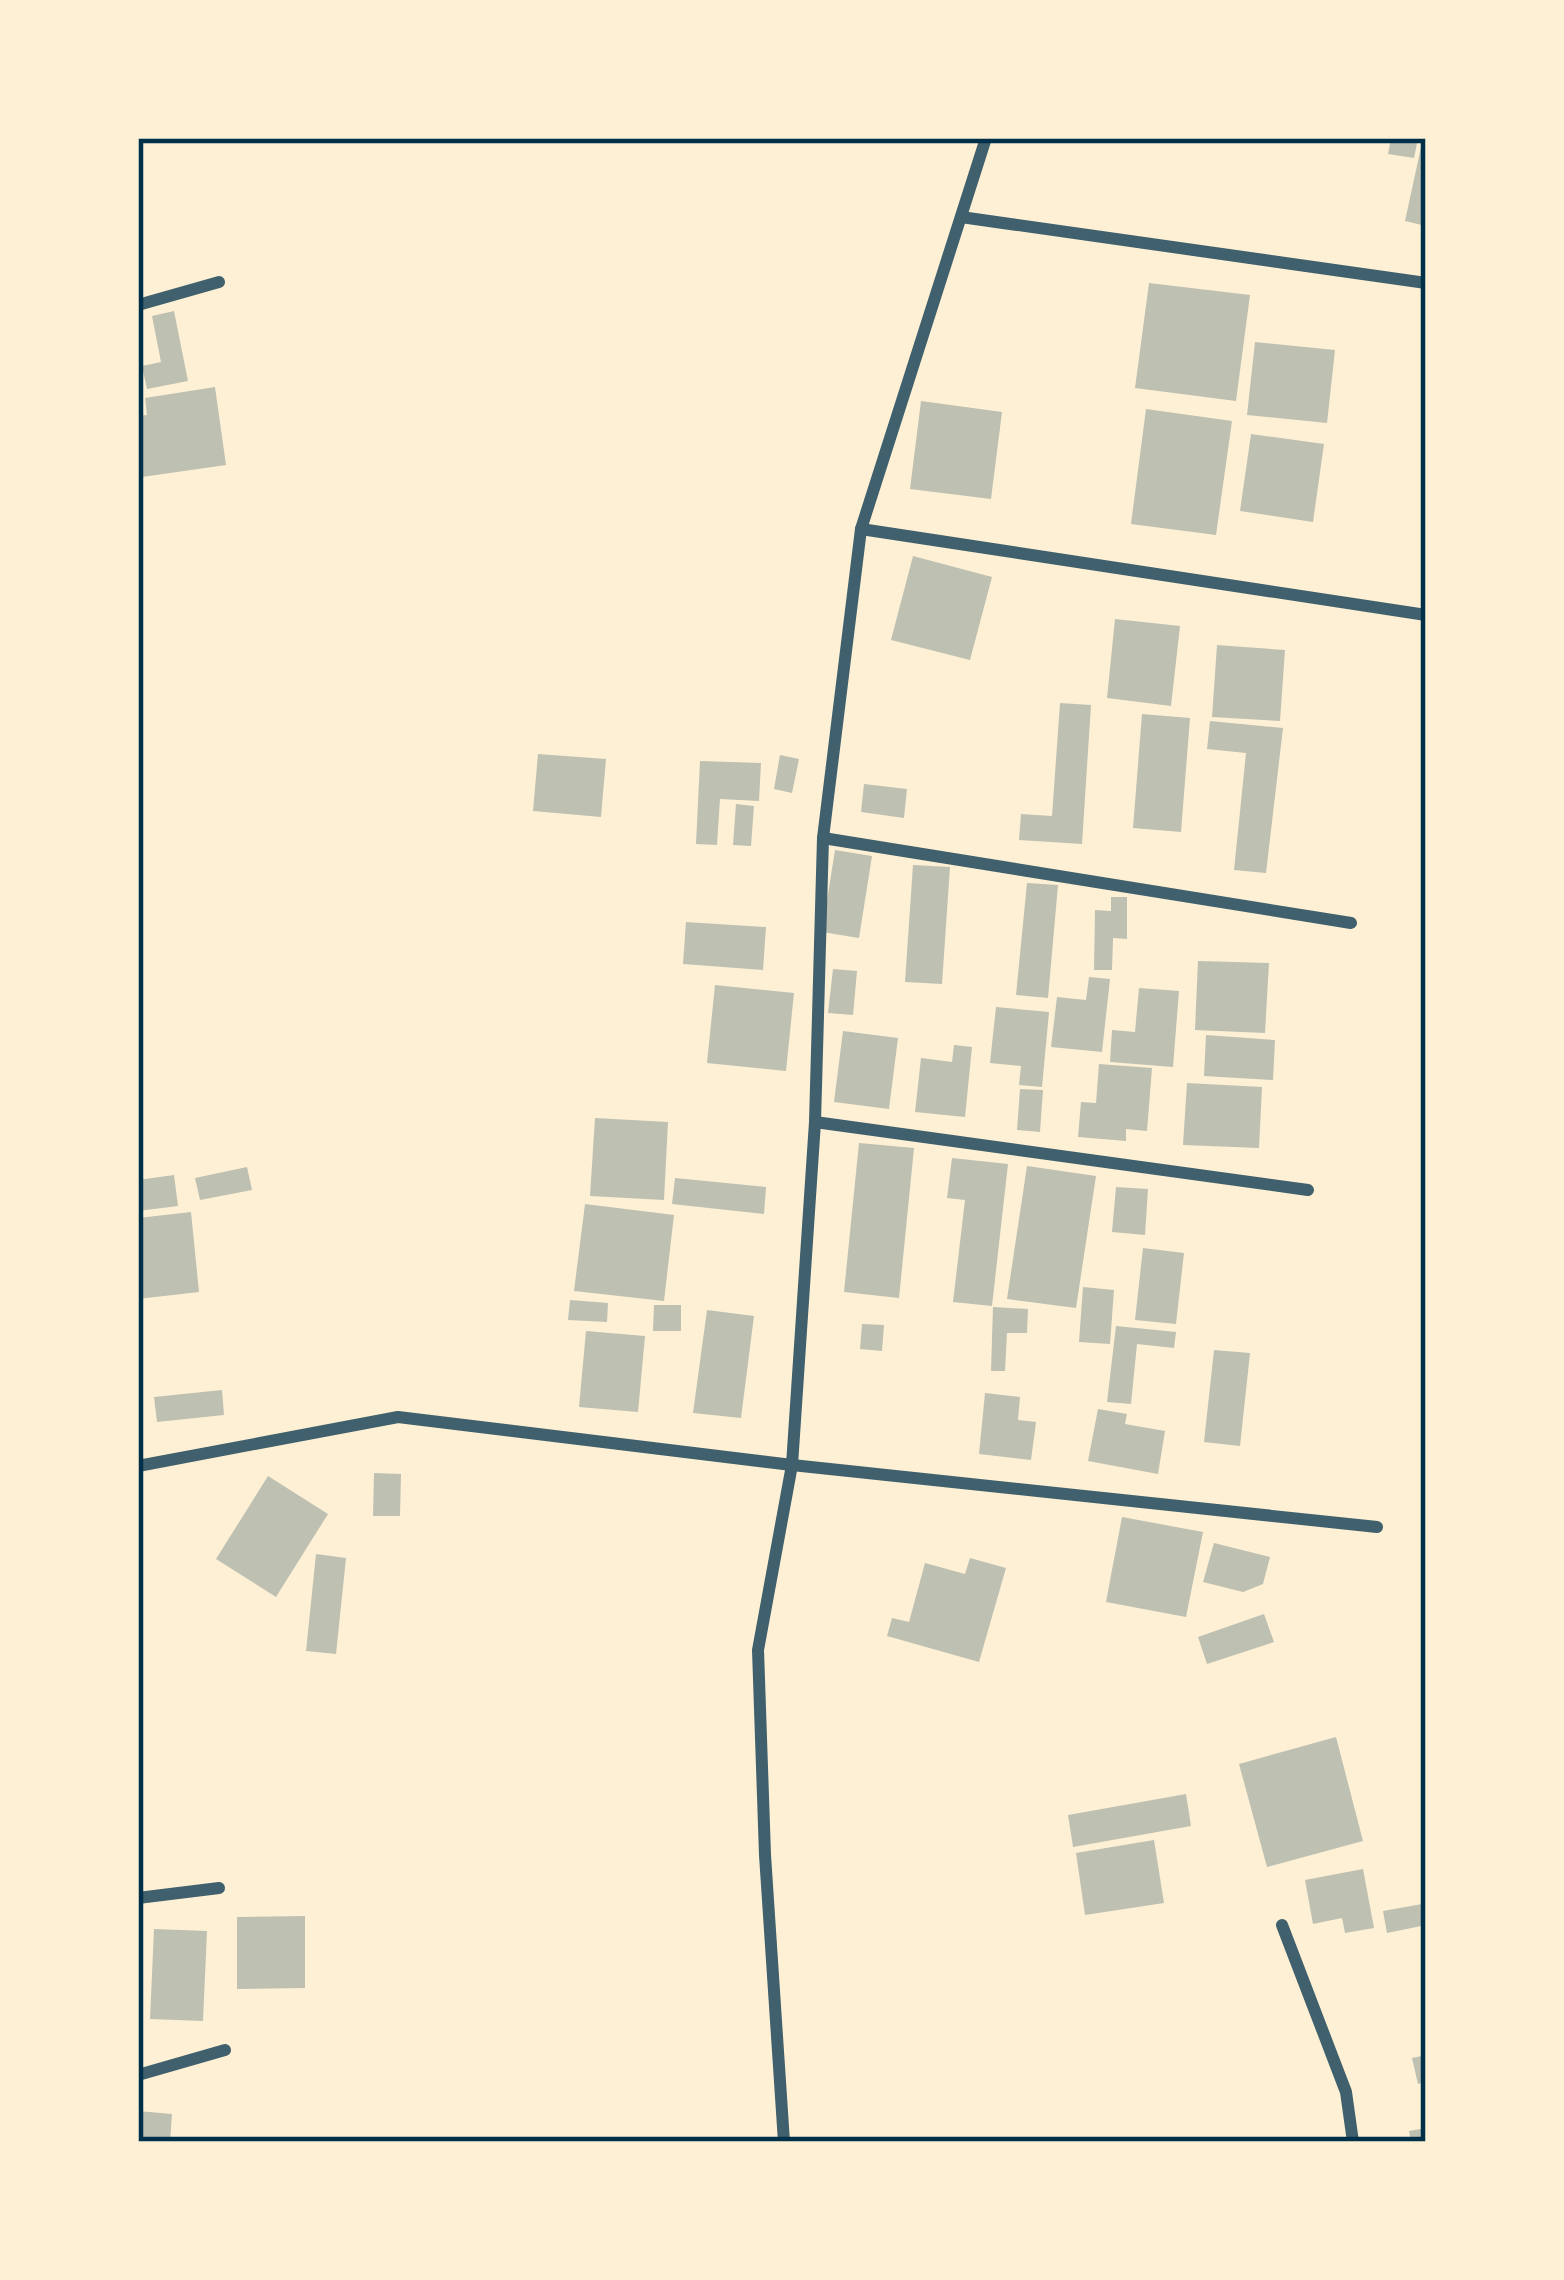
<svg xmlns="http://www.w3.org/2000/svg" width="1564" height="2280" viewBox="0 0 1564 2280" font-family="'PT Sans',sans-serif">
  <rect width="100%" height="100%" fill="#fdf0d5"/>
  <g fill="#bec0b2">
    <polygon points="1391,138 1418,138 1414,158 1388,154"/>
    <polygon points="1423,138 1426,138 1426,226 1405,221"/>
    <polygon points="1149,283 1250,295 1236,401 1135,388"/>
    <polygon points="174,311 188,381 147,389 142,366 161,362 152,316"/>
    <polygon points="1255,342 1335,350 1327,423 1247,415"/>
    <polygon points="215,387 226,465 142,477 138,416 147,415 145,398"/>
    <polygon points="921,401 1002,412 991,499 910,489"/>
    <polygon points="1146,409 1232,421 1216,535 1131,524"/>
    <polygon points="1251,434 1324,444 1313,522 1240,511"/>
    <polygon points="913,556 992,577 970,660 891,640"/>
    <polygon points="1115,619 1180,626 1171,706 1107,698"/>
    <polygon points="1217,645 1285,650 1280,721 1212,717"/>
    <polygon points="1060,703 1091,705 1082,844 1019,840 1021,814 1052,816"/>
    <polygon points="1142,714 1190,718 1181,832 1133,828"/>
    <polygon points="1210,721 1283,728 1266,873 1234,870 1246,753 1207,749"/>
    <polygon points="538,754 606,759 601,817 533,811"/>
    <polygon points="780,755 799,759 792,793 774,789"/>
    <polygon points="700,761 761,763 759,801 720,799 717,845 696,844"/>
    <polygon points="864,784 907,789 904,818 861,812"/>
    <polygon points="736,804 754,806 751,846 733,845"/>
    <polygon points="835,850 872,856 859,938 822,932"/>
    <polygon points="913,865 950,867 942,984 905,982"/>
    <polygon points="1027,883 1058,885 1048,998 1016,995"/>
    <polygon points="1111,897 1127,897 1127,939 1113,938 1112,970 1094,970 1095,910 1111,911"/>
    <polygon points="686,922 766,927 763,970 683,964"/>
    <polygon points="1198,961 1269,963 1265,1033 1195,1030"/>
    <polygon points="833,969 857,971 853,1015 828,1013"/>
    <polygon points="1089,977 1110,979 1102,1052 1051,1047 1057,997 1086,1000"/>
    <polygon points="715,985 794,993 786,1071 707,1063"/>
    <polygon points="1139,988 1179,991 1173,1067 1110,1062 1112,1030 1135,1032"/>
    <polygon points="996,1007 1049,1012 1042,1087 1019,1085 1021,1066 990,1063"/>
    <polygon points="843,1031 898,1038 889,1109 834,1102"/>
    <polygon points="1206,1035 1275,1040 1273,1080 1204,1076"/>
    <polygon points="954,1045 972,1047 965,1117 915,1112 921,1058 952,1062"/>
    <polygon points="1099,1064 1152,1068 1147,1131 1126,1129 1126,1141 1078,1137 1081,1102 1096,1103"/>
    <polygon points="1187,1083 1262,1087 1259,1148 1183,1145"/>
    <polygon points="1020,1089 1043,1090 1040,1132 1017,1130"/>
    <polygon points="595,1118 668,1122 664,1200 590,1196"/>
    <polygon points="859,1143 914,1148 899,1298 844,1292"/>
    <polygon points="952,1158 1008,1164 992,1306 953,1302 965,1200 947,1198"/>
    <polygon points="1027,1166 1096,1176 1076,1308 1007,1299"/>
    <polygon points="247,1167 252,1190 200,1200 195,1178"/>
    <polygon points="174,1175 178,1206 138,1211 138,1180"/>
    <polygon points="675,1178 766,1187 764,1214 672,1204"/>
    <polygon points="1116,1187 1148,1189 1145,1235 1112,1232"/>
    <polygon points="585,1204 674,1215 664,1301 574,1291"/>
    <polygon points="191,1212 199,1292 138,1299 138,1218"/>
    <polygon points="1143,1248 1184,1253 1176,1324 1135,1320"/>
    <polygon points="1083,1287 1114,1290 1110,1344 1079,1342"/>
    <polygon points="570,1300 608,1303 607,1322 568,1320"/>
    <polygon points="654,1305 681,1305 681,1331 653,1331"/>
    <polygon points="993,1307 1028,1309 1027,1333 1007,1333 1005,1371 991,1371"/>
    <polygon points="707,1310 754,1316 741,1418 693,1413"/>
    <polygon points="862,1324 884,1325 882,1351 860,1349"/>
    <polygon points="1116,1326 1176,1332 1174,1348 1137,1344 1131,1404 1107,1402"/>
    <polygon points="586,1331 645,1336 638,1412 579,1407"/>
    <polygon points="1214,1350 1250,1353 1240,1446 1204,1442"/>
    <polygon points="222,1390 224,1415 157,1422 154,1397"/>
    <polygon points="985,1393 1020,1397 1018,1420 1036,1422 1031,1460 979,1454"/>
    <polygon points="1098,1409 1127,1414 1125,1424 1165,1431 1158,1474 1088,1461"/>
    <polygon points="374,1473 401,1474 400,1516 373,1516"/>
    <polygon points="268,1476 328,1514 276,1597 216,1559"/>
    <polygon points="1122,1517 1203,1532 1186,1617 1106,1602"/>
    <polygon points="1214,1543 1270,1557 1263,1584 1243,1592 1203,1582"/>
    <polygon points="316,1554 346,1558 336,1654 306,1651"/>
    <polygon points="970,1558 1006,1568 979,1662 887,1636 892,1618 909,1622 925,1563 965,1574"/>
    <polygon points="1264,1614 1274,1642 1207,1664 1198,1637"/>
    <polygon points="1336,1737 1363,1841 1267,1867 1239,1764"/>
    <polygon points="1186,1794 1191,1826 1073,1847 1068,1815"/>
    <polygon points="1154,1840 1164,1903 1085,1915 1076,1853"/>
    <polygon points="1363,1869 1374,1928 1345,1933 1342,1918 1313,1924 1305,1880"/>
    <polygon points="1422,1904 1426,1925 1387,1933 1383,1911"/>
    <polygon points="305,1916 305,1988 237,1989 237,1917"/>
    <polygon points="154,1929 207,1931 203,2021 150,2019"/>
    <polygon points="1426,2055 1426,2082 1418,2084 1412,2058"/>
    <polygon points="138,2111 172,2114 170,2142 138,2142"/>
    <polygon points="1426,2128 1426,2142 1411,2142 1409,2131"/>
  </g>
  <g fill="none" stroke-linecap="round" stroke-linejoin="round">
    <g stroke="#3f606c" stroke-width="12">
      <polyline points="961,217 1426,283"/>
      <polyline points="138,305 219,282"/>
      <polyline points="861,529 1426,615"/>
      <polyline points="823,838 1351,923"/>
      <polyline points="815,1122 1308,1190"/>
      <polyline points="138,1466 398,1417 792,1465 1377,1527"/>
      <polyline points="138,1898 219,1888"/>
      <polyline points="1282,1925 1346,2092 1353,2142"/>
      <polyline points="138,2075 225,2050"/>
      <polyline points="784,2142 765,1855 758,1650 792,1465 815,1122 823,838 861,529 986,138"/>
    </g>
  </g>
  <rect width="1564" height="2280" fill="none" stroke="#fdf0d5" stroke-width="282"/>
  <rect x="141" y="141" width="1282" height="1998" fill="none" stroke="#003049" stroke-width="4.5"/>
</svg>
